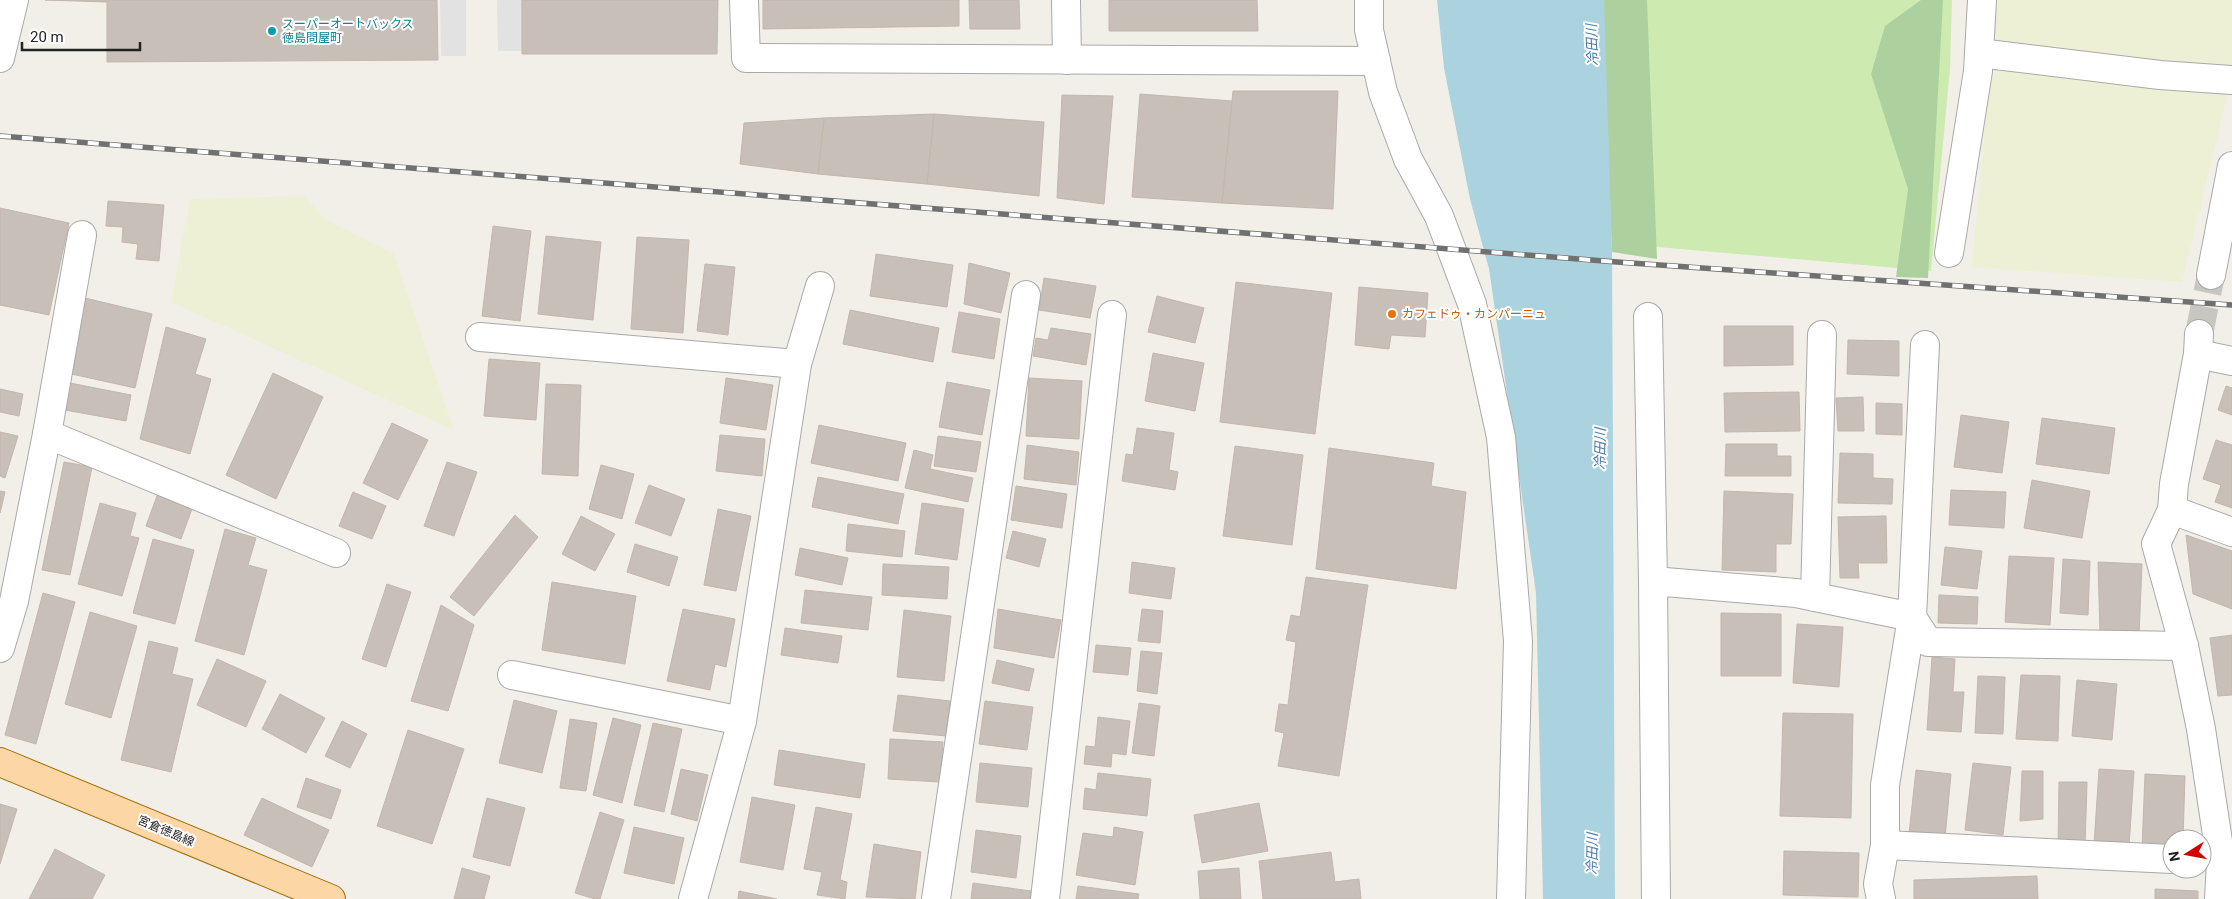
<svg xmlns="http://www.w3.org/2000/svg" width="2232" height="899" viewBox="0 0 2232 899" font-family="Roboto,'Noto Sans JP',sans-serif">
  <rect width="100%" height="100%" fill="#f2efe9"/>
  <g fill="#eef0d5">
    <polygon points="1996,0 2232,0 2232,76 2182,282 1972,267"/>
    <polygon points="304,196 326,220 394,254 454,430 171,302 190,199"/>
  </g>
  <polygon fill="#cdebb0" points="1618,0 1952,0 1950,69 1931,271 1623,244"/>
  <g fill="#add19e">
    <polygon points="1601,0 1647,0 1657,259 1612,252"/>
    <polygon points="1921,0 1943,0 1928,278 1896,277 1908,189 1871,74 1885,26"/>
  </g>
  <g fill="#e2e2e2">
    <polygon points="440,0 466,0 466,56 441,56"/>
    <polygon points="497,0 525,0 526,51 498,51"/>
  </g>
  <polygon fill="#aad3df" points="1437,0 1604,0 1612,252 1615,899 1543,899 1536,593 1489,269 1470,199 1444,68"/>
  <g fill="#c7bfb8" stroke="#c4b6ab">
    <polygon points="45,0 437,0 438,60 107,62 107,2"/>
    <polygon points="522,0 718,0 717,54 522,54"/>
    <polygon points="763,0 959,0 959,26 763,29"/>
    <polygon points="969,0 1019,0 1020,29 970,29"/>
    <polygon points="1109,0 1257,0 1258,31 1109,31"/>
    <polygon points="1233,91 1338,91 1333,209 1222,203"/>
    <polygon points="1140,94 1232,101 1222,203 1132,197"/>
    <polygon points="1062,95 1113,96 1104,204 1057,198"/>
    <polygon points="934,114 1044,122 1039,196 927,184"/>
    <polygon points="934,114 927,184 818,174 824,118"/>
    <polygon points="824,118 818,174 740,164 744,123"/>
    <polygon points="108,201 164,205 159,261 136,259 138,244 122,242 123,227 106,226"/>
    <polygon points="0,208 69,223 49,315 0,305"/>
    <polygon points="493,226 531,231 520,321 482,316"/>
    <polygon points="546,236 601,242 593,320 538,314"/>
    <polygon points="637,237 689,240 683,333 631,329"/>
    <polygon points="876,254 953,265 947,307 870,296"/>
    <polygon points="969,263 1010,273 1001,313 964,304"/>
    <polygon points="705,264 735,267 728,335 697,331"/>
    <polygon points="1044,278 1096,286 1090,318 1039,310"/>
    <polygon points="1236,282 1332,293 1315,434 1220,422"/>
    <polygon points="1359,287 1428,293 1425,337 1391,335 1389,349 1355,345"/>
    <polygon points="1157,296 1204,308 1195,343 1148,332"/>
    <polygon points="85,298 152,314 135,388 67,373"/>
    <polygon points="850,310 939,328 933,362 843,344"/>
    <polygon points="959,312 1000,319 994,359 952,352"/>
    <polygon points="1724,326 1793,326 1793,365 1724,366"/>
    <polygon points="166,327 206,339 195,374 211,379 190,454 140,439"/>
    <polygon points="1051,328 1091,334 1086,365 1033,356 1036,338 1048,340"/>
    <polygon points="1848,340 1899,341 1899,376 1847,374"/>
    <polygon points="1153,353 1204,363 1195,411 1145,401"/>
    <polygon points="489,359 540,363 536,420 484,416"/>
    <polygon points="273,373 323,397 276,499 226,475"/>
    <polygon points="726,378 773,385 766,430 720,423"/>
    <polygon points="1029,378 1082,381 1079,439 1026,436"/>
    <polygon points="947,382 990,390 982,435 939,427"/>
    <polygon points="70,383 131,395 126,421 65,410"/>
    <polygon points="546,384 581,385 578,476 542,474"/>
    <polygon points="2226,386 2232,388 2232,415 2218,410"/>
    <polygon points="0,389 23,394 19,416 0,412"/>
    <polygon points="1799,392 1800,431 1725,432 1724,393"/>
    <polygon points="1863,397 1864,431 1838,431 1836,398"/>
    <polygon points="1876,403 1902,404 1902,435 1876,434"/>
    <polygon points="1961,415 2009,422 2002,473 1954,467"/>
    <polygon points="2042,418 2115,428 2109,474 2036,464"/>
    <polygon points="392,423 428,440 398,500 363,483"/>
    <polygon points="819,425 906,443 898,481 811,463"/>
    <polygon points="1137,428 1174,433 1169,470 1178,472 1175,490 1122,481 1126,454 1133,455"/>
    <polygon points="0,432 18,436 5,478 0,476"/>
    <polygon points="720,435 765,439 762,476 716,471"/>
    <polygon points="938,436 981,442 976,472 934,466"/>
    <polygon points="2216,440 2232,445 2232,508 2215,502 2221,485 2203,479"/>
    <polygon points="1726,444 1777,444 1777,456 1791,456 1791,476 1725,476"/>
    <polygon points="1027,445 1079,452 1076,485 1024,479"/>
    <polygon points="1235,446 1303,455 1292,545 1223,536"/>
    <polygon points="1329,448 1434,463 1431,486 1466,492 1456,589 1316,569"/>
    <polygon points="914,450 933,455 930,469 973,478 968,502 905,488"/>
    <polygon points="1840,453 1873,454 1873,478 1893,479 1892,504 1838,503"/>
    <polygon points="64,462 92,467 70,575 42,570"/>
    <polygon points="447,462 477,472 454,536 424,526"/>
    <polygon points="601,465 634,474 622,519 589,509"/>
    <polygon points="818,477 904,494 898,524 812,507"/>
    <polygon points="2032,480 2090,491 2082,538 2024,528"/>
    <polygon points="649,485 685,499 671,536 635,523"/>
    <polygon points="1016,486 1067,494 1062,528 1011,520"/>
    <polygon points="1951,490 2006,492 2004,528 1949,525"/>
    <polygon points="0,491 5,492 0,513"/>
    <polygon points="1724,491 1793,494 1791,544 1776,544 1776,572 1722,570"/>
    <polygon points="353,492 386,506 372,539 339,526"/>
    <polygon points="158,493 193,506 181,539 146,526"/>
    <polygon points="100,503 136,513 130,536 139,538 122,596 78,584"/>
    <polygon points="922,503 964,509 957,560 915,554"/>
    <polygon points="718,509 751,516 736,591 704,585"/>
    <polygon points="515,515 538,537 474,616 450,597"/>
    <polygon points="581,516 615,534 595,571 562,554"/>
    <polygon points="1886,516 1887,563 1858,563 1859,578 1840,578 1838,517"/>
    <polygon points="848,524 905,531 902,557 846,551"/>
    <polygon points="225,529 256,538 248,565 267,570 244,655 195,641"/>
    <polygon points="1013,531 1046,539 1039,567 1006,558"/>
    <polygon points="2186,535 2232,551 2232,609 2193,594"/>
    <polygon points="153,539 194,550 175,624 133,613"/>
    <polygon points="635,544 678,557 669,586 627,572"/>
    <polygon points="1945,547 1982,551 1977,589 1941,585"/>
    <polygon points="800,548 848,558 842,585 795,575"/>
    <polygon points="2009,556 2054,558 2050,625 2005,622"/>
    <polygon points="2063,559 2090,561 2088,615 2060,613"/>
    <polygon points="1132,562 1175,568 1171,599 1129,593"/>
    <polygon points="2098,562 2142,564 2139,636 2100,634"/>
    <polygon points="883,564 949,567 947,599 882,595"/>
    <polygon points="1306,577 1368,585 1339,776 1278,766 1284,733 1275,731 1279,704 1288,705 1296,642 1286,640 1291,615 1300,617"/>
    <polygon points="552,582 636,596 625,664 542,650"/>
    <polygon points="387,584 411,592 386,667 362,659"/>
    <polygon points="805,590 872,597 868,630 801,623"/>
    <polygon points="43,593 75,602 36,744 5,735"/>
    <polygon points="1939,595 1978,597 1977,624 1938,623"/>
    <polygon points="441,605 474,625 448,711 411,701"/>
    <polygon points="683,609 735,619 726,667 715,664 710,690 667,681"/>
    <polygon points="998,609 1061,620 1054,658 994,648"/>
    <polygon points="1142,609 1163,611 1160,643 1138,641"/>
    <polygon points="904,610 951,616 944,681 897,677"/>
    <polygon points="90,612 137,626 111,718 65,704"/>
    <polygon points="1721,613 1781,614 1781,676 1721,676"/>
    <polygon points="1797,624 1843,627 1839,687 1793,683"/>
    <polygon points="785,628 842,636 838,663 781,655"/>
    <polygon points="2232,635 2232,695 2218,696 2210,638"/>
    <polygon points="149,641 178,648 172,674 193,679 171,772 121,760"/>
    <polygon points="1096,645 1131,648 1128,675 1093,672"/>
    <polygon points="1141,651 1162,653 1157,694 1137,691"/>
    <polygon points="1932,657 1955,659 1953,692 1964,692 1961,732 1927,730"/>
    <polygon points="217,659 266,681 246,727 197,705"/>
    <polygon points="997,660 1034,669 1029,691 992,683"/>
    <polygon points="2021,675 2060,676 2058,741 2016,739"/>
    <polygon points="1978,676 2005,677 2003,734 1975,733"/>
    <polygon points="2077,680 2117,684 2112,740 2072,736"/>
    <polygon points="280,694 325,718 306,753 262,729"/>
    <polygon points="898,695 950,701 946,736 893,731"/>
    <polygon points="514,700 557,711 542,773 499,763"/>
    <polygon points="985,701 1033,707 1027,750 979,744"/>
    <polygon points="1139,703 1160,706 1154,756 1132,753"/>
    <polygon points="1783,713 1853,714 1851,818 1780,816"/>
    <polygon points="1098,717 1130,721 1126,755 1112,753 1111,767 1084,764 1086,746 1095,747"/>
    <polygon points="613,718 641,725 622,803 593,795"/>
    <polygon points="570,719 597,723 586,791 560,788"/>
    <polygon points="342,721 367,734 350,768 325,756"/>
    <polygon points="653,723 682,729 664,812 634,805"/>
    <polygon points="408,730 464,749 432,844 377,826"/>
    <polygon points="890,739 943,742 940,782 888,779"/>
    <polygon points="779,750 865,764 860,798 774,785"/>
    <polygon points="980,763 1032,768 1028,807 976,802"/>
    <polygon points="1973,763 2011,767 2003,835 1965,830"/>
    <polygon points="681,769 708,775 697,821 671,814"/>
    <polygon points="2099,769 2134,771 2129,847 2094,845"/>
    <polygon points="1916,770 1951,774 1945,838 1909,834"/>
    <polygon points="2022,771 2043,771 2043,819 2020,821"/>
    <polygon points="1098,773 1151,779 1147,816 1083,809 1085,788 1096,790"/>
    <polygon points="2145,774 2185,776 2183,839 2172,839 2172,851 2142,849"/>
    <polygon points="306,778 341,790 331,819 297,807"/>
    <polygon points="2059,782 2087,782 2085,846 2058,846"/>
    <polygon points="752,797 795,805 783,870 740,862"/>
    <polygon points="262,798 329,830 312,867 244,835"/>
    <polygon points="487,798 525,808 510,866 473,857"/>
    <polygon points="1259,803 1268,851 1202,863 1194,815"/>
    <polygon points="0,804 17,809 0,864"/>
    <polygon points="816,807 852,814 840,880 847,882 845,899 817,895 822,872 804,869"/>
    <polygon points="600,812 624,820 600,899 595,899 575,893"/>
    <polygon points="634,827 684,838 674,884 624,873"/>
    <polygon points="1114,827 1143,832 1135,885 1076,875 1083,833 1113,837"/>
    <polygon points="976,830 1021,836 1016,878 971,872"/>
    <polygon points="874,844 921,852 915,899 866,897"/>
    <polygon points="55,849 105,875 92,899 29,899"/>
    <polygon points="1784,851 1859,853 1858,897 1783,895"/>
    <polygon points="1331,852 1335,882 1359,879 1361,899 1263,899 1259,861"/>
    <polygon points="462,868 490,876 484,899 454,899"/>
    <polygon points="1239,868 1241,899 1200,899 1198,871"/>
    <polygon points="2037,876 2038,899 1914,899 1914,880"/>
    <polygon points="973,883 1031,891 1030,899 971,899"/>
    <polygon points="1078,886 1139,894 1138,899 1076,899"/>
    <polygon points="2155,889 2198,891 2198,899 2155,899"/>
    <polygon points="739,891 777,899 738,899"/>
  </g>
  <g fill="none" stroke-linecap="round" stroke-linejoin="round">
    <polyline stroke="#c8c6c1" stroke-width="28" stroke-dasharray="28 14" stroke-linecap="butt" points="2199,334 2211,275"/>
    <g stroke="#a9a9a9" stroke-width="30">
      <g id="minor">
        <polyline points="744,0 746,58 1376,61"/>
        <polyline points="1066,0 1067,60"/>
        <polyline points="1369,0 1369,30 1383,92 1408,159 1439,216 1472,304 1501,437 1518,641 1511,899"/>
        <polyline points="1979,53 2160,75 2232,80"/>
        <polyline points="0,58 14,0"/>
        <polyline points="1949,253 1978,71 1982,0"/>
        <polyline points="2211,275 2232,166"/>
        <polyline points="1648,317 1653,581"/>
        <polyline points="2199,334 2198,354 2174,484 2172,510 2156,544 2184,646 2201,729 2221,861 2219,899"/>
        <polyline points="480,337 797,364"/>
        <polyline points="2198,354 2232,361"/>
        <polyline points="47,434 82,235"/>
        <polyline points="2172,510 2232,532"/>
        <polyline points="1815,597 1822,335"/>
        <polyline points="1912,617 1928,642 2184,646"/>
        <polyline points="0,648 14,601 47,434 336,553"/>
        <polyline points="512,675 742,721"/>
        <polyline points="1885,845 2172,859"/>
        <polyline points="693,899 742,721 797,364 820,286"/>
        <polyline points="936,899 1026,295"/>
        <polyline points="1045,899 1112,315"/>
        <polyline points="1656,899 1653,581 1796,593 1912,617 1925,345"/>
        <polyline points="1881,899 1878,884 1885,845 1885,785 1912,617"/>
      </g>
    </g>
    <g stroke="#a06b00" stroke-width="30">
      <polyline id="major" points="0,762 331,899"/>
    </g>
    <use href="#minor" stroke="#fff" stroke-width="28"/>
    <use href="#major" stroke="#fcd6a4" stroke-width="28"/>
    <g stroke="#707070" stroke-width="5.5">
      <polyline id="rail" points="0,136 1617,262 2232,305"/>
    </g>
    <use href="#rail" stroke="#fff" stroke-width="4" stroke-dasharray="11" stroke-linecap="butt"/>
  </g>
  <circle fill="#0f9aa8" stroke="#fff" stroke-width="2" cx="272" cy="31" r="5"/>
  <circle fill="#e8710a" stroke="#fff" stroke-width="2" cx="1392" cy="314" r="5"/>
  <g text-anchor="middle" stroke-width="4" stroke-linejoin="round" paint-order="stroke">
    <g font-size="12" fill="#0d838f" stroke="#fff" text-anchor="start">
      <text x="282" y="28">スーパーオートバックス<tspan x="282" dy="14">徳島問屋町</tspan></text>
    </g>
    <g font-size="12" fill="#c56008" stroke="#fff" text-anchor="start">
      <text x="1402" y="318">カフェドゥ・カンパーニュ</text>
    </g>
    <g font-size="12" fill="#222" stroke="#fff">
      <text transform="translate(166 831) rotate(23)" y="4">宮倉徳島線</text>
    </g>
    <g font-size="14" font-style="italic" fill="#4a7aab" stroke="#fff">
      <text transform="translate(1592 45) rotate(-93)" y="5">冷田川</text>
      <text transform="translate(1600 449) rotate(-89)" y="5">冷田川</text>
      <text transform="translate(1592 854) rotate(-89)" y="5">冷田川</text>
    </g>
  </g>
  <g transform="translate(2187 854) rotate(259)"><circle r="24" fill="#ffffff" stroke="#a7a7a7"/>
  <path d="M0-4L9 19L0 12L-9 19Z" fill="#d40000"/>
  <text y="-8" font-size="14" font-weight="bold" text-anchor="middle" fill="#222222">N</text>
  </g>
  <path d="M22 42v8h118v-8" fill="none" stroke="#222222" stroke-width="2.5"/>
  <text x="30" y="42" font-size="15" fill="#222222" stroke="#ffffff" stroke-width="4" paint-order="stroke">20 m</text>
</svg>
